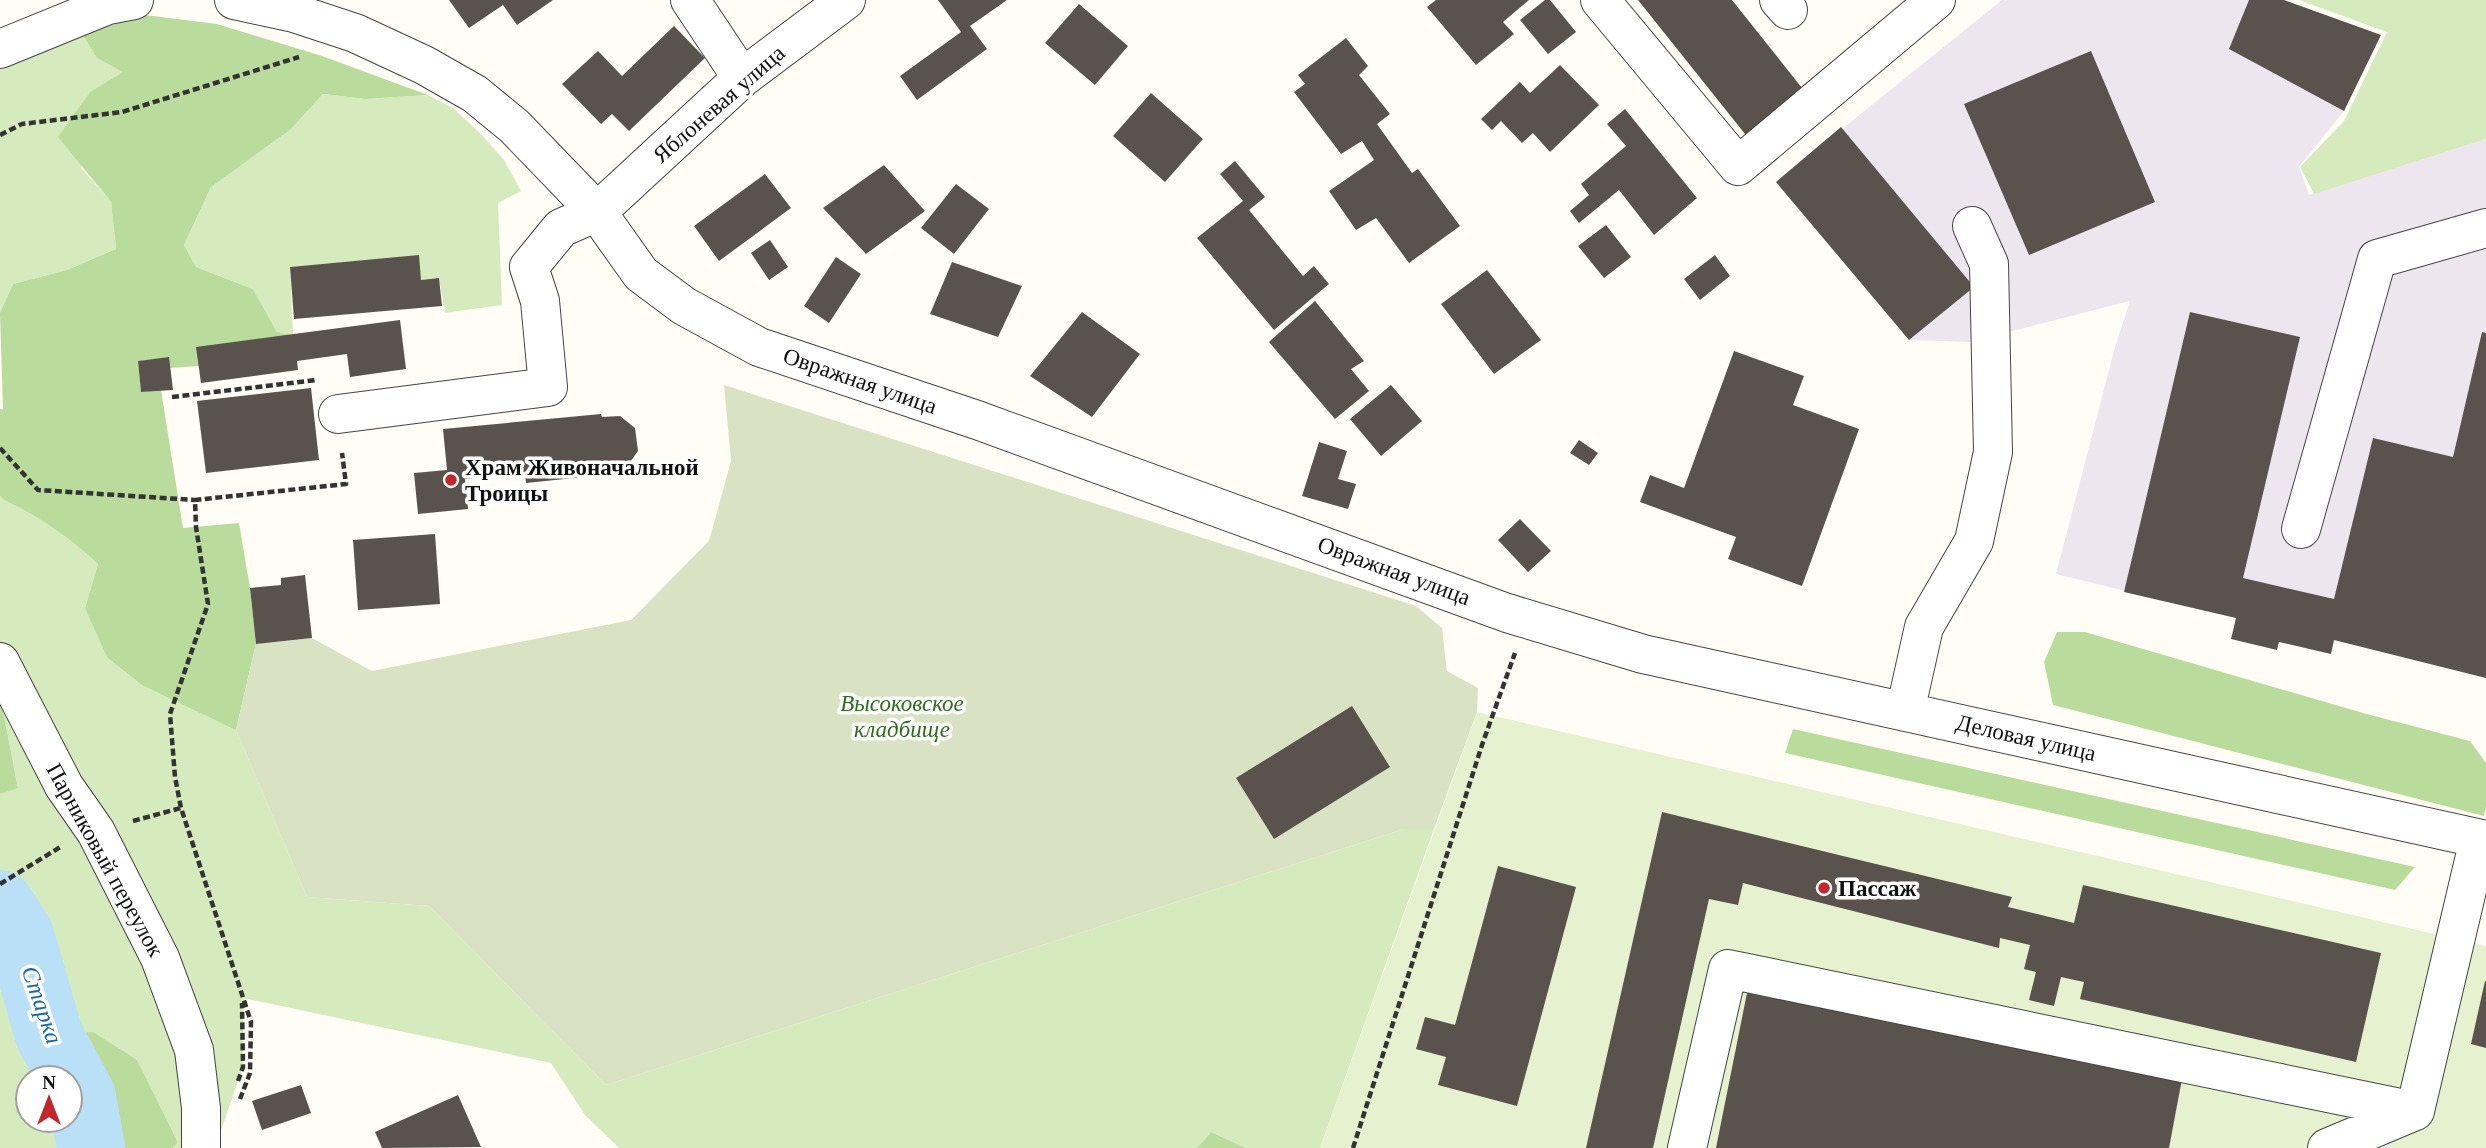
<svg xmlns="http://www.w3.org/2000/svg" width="2486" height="1148" font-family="Georgia,serif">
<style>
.industrial{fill:#eee6ef}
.green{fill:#d5ebbd;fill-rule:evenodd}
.forest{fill:#b9dc9c}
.cemetery{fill:#d9e3c4}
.pitch{fill:#e6f2cf}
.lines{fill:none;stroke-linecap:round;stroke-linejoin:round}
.river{stroke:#b9e0f7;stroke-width:68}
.building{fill:#5a524d}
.minor-casing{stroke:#444;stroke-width:40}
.path{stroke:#333;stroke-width:4.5;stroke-dasharray:7 3.5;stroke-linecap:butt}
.minor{stroke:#fff;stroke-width:38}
.poi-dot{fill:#c4262e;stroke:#fff;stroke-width:2.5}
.labels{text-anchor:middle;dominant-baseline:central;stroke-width:7;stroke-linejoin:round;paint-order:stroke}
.street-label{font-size:23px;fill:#111;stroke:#fff}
.poi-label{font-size:23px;font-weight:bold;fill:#111;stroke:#fff;text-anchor:start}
.park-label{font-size:23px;font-style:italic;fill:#2f6b1f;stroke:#fff}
.water-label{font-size:24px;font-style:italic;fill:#1768a6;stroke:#fff}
</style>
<rect width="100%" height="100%" fill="#fffdf5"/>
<path class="industrial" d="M2002 0H2284L2381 35 2344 111 2299 167 2309 195 2486 139V678L2334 640 2331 654 2279 642 2236 618 2056 574 2115 347 2130 301 1970 342 1909 340 1776 182Z"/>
<path class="green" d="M2299 0H2486V139L2314 194 2300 167 2344 121 2387 32Z
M82 34 97 58 124 72 90 92 81 168 111 202 116 249 67 270 13 284 0 313V69Z
M323 94 365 99 428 95 453 108 482 135 504 160 521 191 498 203 502 305 445 313 439 278 421 280 418 256 290 267 293 335 277 332 253 289 196 267 184 245 211 187 290 130Z
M0 496 4 500C40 517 69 537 98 564L85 608 236 730 307 897 429 906 606 1085 1404 829H1434L1320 1148H1246L1211 1132 1197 1148H619L585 1115 551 1063 243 998V1067L215 1148H173L178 1143 49 1035 82 1097 91 1148H0V794L18 787 0 695ZM28 1078H70V1120H28Z"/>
<path class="forest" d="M145 15 217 24 322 56 428 95 365 99 323 94 290 130 211 187 184 245 196 267 253 289 277 332 293 335 199 366 170 368 168 358 138 361 141 392 161 390 183 528 239 523 250 588 256 644 236 730 142 685 107 657 85 608 98 564C69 537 40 517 4 500L0 496V409H3L0 313 13 284 67 270 116 249 111 202 58 137 90 92 123 72 97 58 82 34Z
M2057 632H2085L2363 713 2470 741 2486 763V807L2484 816 2053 705 2044 662Z
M0 695 18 788 0 794Z
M1793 729 2415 867 2395 890 1785 753Z
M93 1032 137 1060 178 1143 173 1148H91L82 1097 49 1035Z
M1211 1132 1246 1148H1197Z"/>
<path class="cemetery" d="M724 385 1416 606 1442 628 1447 671 1478 688 1477 712 1434 829H1404L606 1085 429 906 307 897 236 730 256 644 312 638 372 671 631 620 709 541 731 461Z"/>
<path class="pitch" d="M1477 712 2486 946V1148H1320Z"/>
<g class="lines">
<path class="river" d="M0 904 20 935 49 1035 82 1097 91 1148"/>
</g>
<path class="building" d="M449 0H553L517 25 503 5 469 28Z
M938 0H1007L970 26 987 49 917 100 900 76 961 32Z
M1436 0H1529L1503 22 1514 34 1476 65 1427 7Z
M1545 0H1550L1576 32 1548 54 1520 20Z
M1638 0H1732L1806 93 1749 139Z
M2249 0H2284L2381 35 2344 111 2229 49Z
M1079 4 1128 46 1095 85 1045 43Z
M674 26 705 58 629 131 612 114 601 124 562 84 598 51 622 76Z
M1346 38 1368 66 1359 75 1390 114 1377 124 1412 173 1418 169 1460 226 1409 263 1376 218 1356 230 1329 191 1374 160 1362 141 1341 154 1294 92 1305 84 1298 75Z
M2091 51 2155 202 2029 255 1964 104Z
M1560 65 1599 105 1550 152 1533 133 1522 143 1501 121 1492 130 1481 119 1520 82 1530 93Z
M1151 93 1203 139 1165 182 1113 136Z
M1625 109 1697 198 1654 235 1619 190 1579 223 1570 211 1589 195 1581 184 1626 146 1607 124Z
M1841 127 1974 287 1909 340 1776 182Z
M1235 161 1265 197 1249 210 1303 276 1314 266 1329 284 1274 330 1197 238 1243 201 1220 174Z
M884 165 925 211 866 254 823 208Z
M765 174 791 208 719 261 694 226Z
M956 184 989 209 954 254 921 228Z
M1606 225 1631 257 1604 278 1578 246Z
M770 240 788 267 769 280 751 253Z
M419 255 421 280 439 278 442 306 294 319 290 267Z
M1715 255 1730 276 1700 300 1684 279Z
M836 257 861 274 829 323 804 306Z
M952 262 1022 286 998 337 930 314Z
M1487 270 1541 340 1494 374 1441 304Z
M1315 301 1364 361 1351 369 1369 391 1335 419 1269 342Z
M1082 312 1140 354 1092 417 1030 376Z
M2190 312 2300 337 2243 578 2334 599 2373 438 2453 457 2482 332 2486 333V678L2334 640 2331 654 2279 642 2277 650 2231 639 2236 618 2124 592Z
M400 320 406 369 350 377 347 354 297 361 298 370 201 383 196 347Z
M1734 351 1804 376 1793 405 1859 429 1802 586 1728 559 1736 537 1640 502 1650 475 1684 488Z
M169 357 173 390 141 392 138 361Z
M1391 385 1422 421 1381 456 1350 419Z
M311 388 319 460 206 473 197 401Z
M601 414 602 417 620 416 635 428 638 451 628 465 612 467 613 474 526 483 525 473 465 479 468 509 418 514 414 473 447 470 443 429Z
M1579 440 1598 453 1589 465 1570 453Z
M1319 442 1347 451 1338 479 1356 484 1348 509 1302 496Z
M1520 519 1551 551 1528 572 1498 540Z
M435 534 440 604 358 610 353 540Z
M305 575 312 638 256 644 250 588 281 585V578Z
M1352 706 1390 767 1274 839 1236 778Z
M1662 812 2012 897 2008 907 2074 923 2083 885 2381 953 2356 1062 2080 999 2084 982 2061 977 2054 1006 2029 1000 2036 972 2024 969 2030 945 2000 938 1999 948 1743 883 1738 905 1709 899 1653 1148H1586Z
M1498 866 1576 887 1517 1106 1438 1085 1446 1057 1416 1049 1425 1017 1455 1025Z
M2485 981 2486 982V1048L2471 1044Z
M1747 993 2182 1079 2169 1148H1716Z
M301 1085 311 1113 262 1130 252 1101Z
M458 1095 481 1147 382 1148 375 1132Z"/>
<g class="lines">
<g class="minor-casing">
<path id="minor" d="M234 0 294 13 355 33 424 65 475 94 514 126 597 212 641 274 684 306 759 347 977 420 1507 613 1643 654 2486 840
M690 0 742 78
M1600 0 1738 166 1936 0
M1779 0 1788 10
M0 49 108 5 134 0
M338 414 548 387 540 301 529 267 561 228 597 212 742 78 846 0
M2301 529 2377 259 2486 228
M0 662 64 786 96 832 160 958 194 1050 201 1108V1148
M1905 712 1924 627 1974 541 1993 452 1989 264 1972 226
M2415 1111 2479 839
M1687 1148 1728 969 2415 1111
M2327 1148 2415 1111"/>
</g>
<path class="path" d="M0 135 22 124 122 112 299 57
M172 397 317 380
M0 448 38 490 195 500
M133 821 181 808
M0 884 62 846
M238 1081 243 1067 242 1003
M240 1099 250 1073 251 1022 181 808 175 777 170 714 208 604 196 527 195 500 346 484 342 453
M1353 1148 1482 745 1515 653"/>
<use href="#minor" class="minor"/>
</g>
<g class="poi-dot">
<circle cx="451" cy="480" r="7"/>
<circle cx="1824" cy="888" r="7"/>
</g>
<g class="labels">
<g class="street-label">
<text transform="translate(719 104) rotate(-41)">Яблоневая улица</text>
<text transform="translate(860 381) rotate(19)">Овражная улица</text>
<text transform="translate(1394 571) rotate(20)">Овражная улица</text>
<text transform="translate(2026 738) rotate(13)">Деловая улица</text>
<text transform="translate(105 860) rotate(61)">Парниковый переулок</text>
</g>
<g class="poi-label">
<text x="465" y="467">Храм Живоначальной<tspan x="465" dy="26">Троицы</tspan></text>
<text x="1838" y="888">Пассаж</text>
</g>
<g class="park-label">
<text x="902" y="703">Высоковское<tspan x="902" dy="26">кладбище</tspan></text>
</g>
<g class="water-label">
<text transform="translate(42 1005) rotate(71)">Старка</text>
</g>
</g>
<g transform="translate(49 1099)"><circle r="33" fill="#ffffff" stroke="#a0a0a0" stroke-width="2"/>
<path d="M0-5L12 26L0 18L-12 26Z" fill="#c4262e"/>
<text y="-10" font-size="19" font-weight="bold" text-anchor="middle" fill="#111111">N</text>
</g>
</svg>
